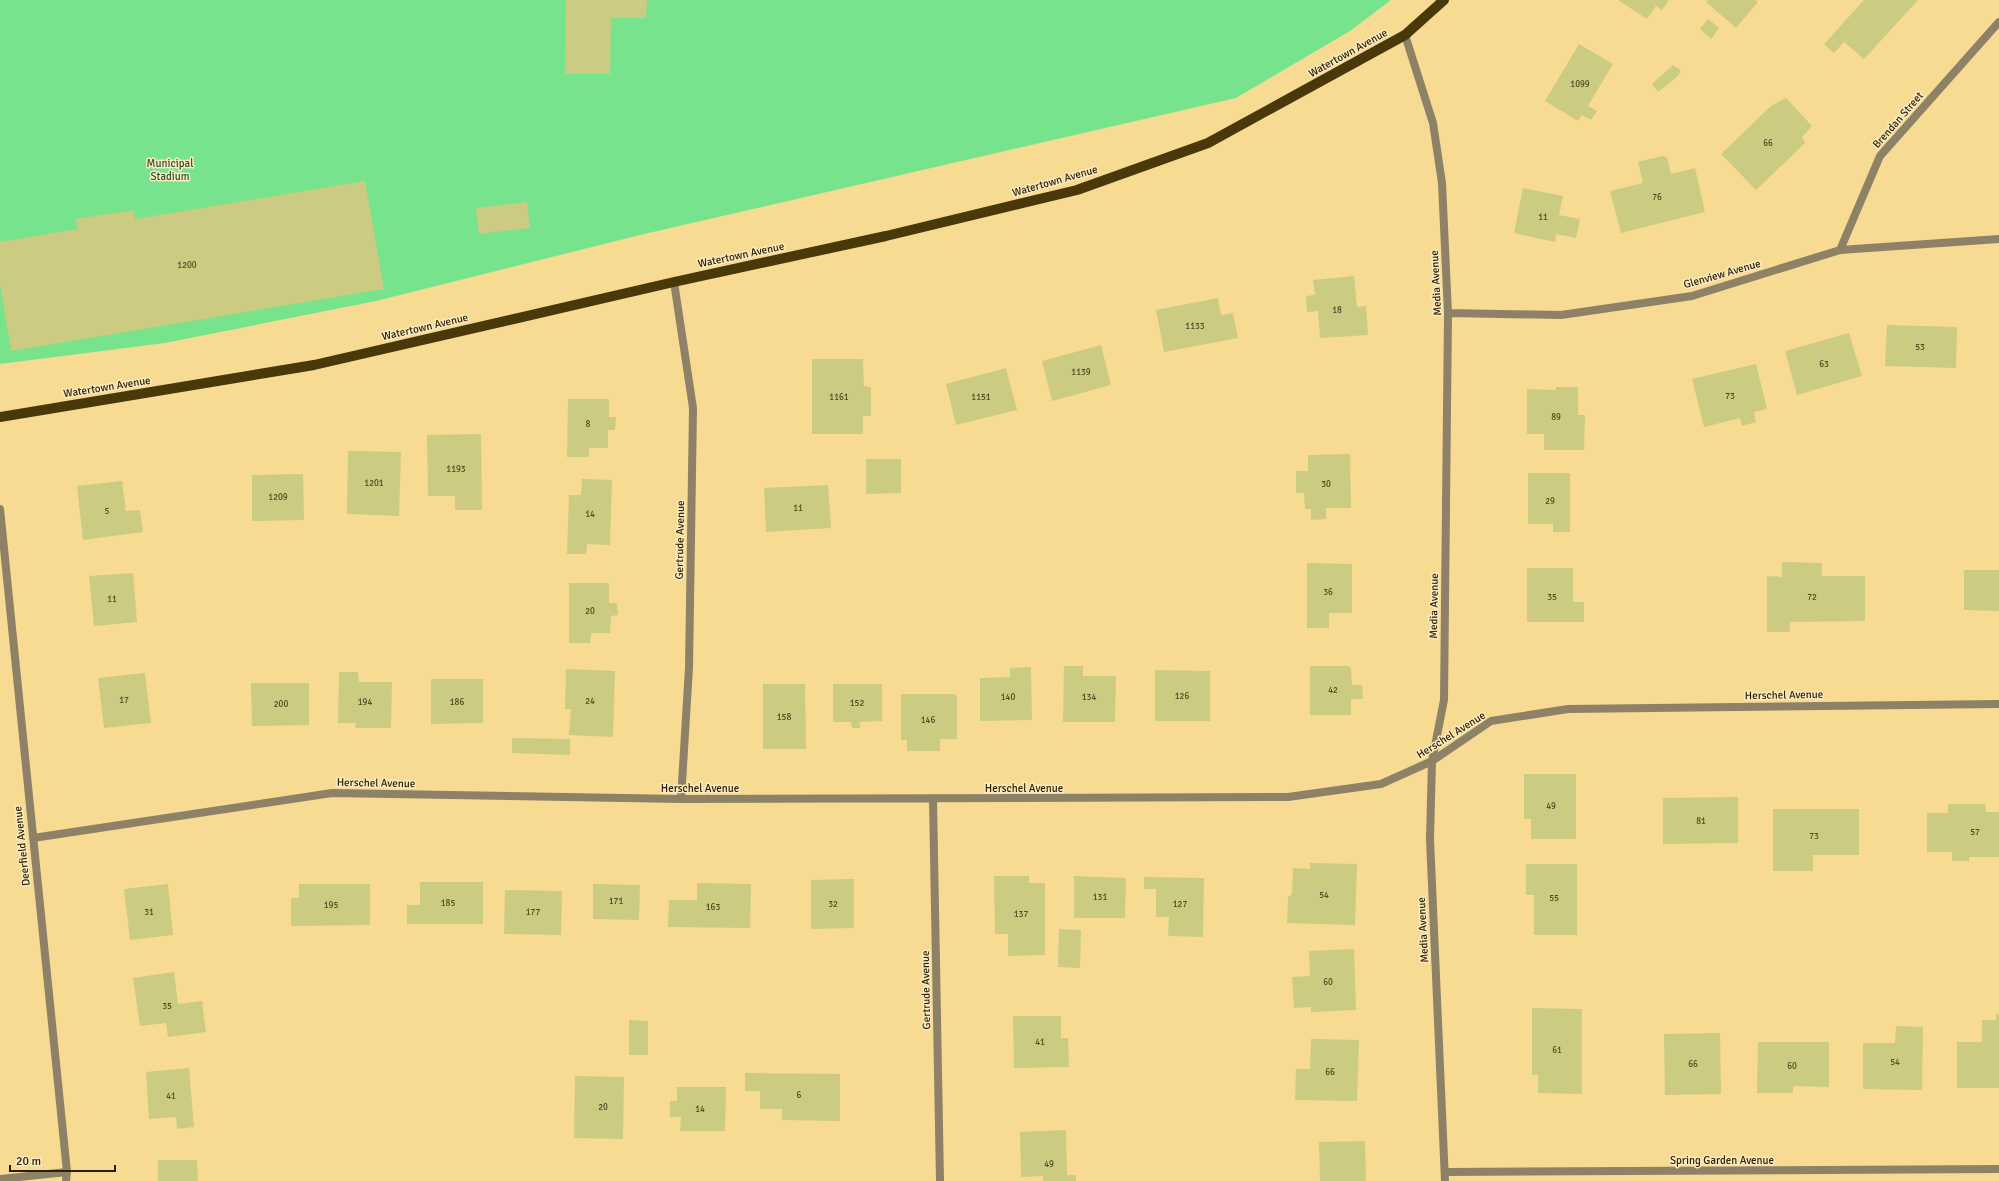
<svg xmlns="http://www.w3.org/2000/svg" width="1999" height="1181" font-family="Signika,sans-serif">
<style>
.green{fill:#77e48d}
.building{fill:#cbcb81}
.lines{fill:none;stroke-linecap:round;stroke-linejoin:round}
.street{stroke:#8d8265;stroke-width:8}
.primary{stroke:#493809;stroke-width:10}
.labels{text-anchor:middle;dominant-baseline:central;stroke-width:3;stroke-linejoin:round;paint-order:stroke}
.number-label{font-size:9px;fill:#524a21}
.street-label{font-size:11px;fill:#2a1f01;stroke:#fbeac0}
.park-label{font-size:11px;fill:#265330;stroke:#fbeac0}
</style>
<rect width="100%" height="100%" fill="#f8db93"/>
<path class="green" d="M0 0H1391L1350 31 1236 98 640 235 376 301 165 343 0 364Z"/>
<path class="building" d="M566 0H647L646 18H611L610 74H565Z
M1618 0H1669L1662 10 1656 6 1647 19Z
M1708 0H1755L1758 2 1736 28 1706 2Z
M1864 0H1918L1864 59 1844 42 1834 53 1824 44Z
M1708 19 1719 28 1711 39 1700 29Z
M1579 44 1613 64 1588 106 1597 111 1591 120 1582 115 1578 121 1545 101Z
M1673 65 1681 71 1677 77 1658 92 1652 84Z
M1786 98 1812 126 1802 137 1805 143 1756 190 1721 154 1771 106Z
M1662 156 1667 157 1671 174 1695 168 1705 212 1621 233 1610 191 1643 183 1638 162Z
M365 181 384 289 11 351 0 283V242L77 229 76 219 134 210 135 219Z
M1523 188 1563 196 1559 215 1580 219 1576 238 1556 234 1555 242 1514 233Z
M527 202 530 228 479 234 476 208Z
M1354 276 1357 307 1366 306 1368 335 1320 338 1318 311 1307 312 1306 296 1315 295 1313 280Z
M1218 298 1221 315 1233 313 1238 338 1164 352 1156 310Z
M1887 325 1957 327 1956 368 1885 366Z
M1849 333 1862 376 1797 395 1785 351Z
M1101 345 1111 385 1052 401 1042 361Z
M812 359H863L864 386 871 387V416H863V434H812Z
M1756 364 1767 409 1754 412 1756 422 1742 426 1740 418 1704 427 1692 379Z
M1006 368 1017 410 956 425 946 384Z
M1556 387H1578V415H1585L1584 450H1544V434H1527V389L1556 390Z
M568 399H609V417H616L615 430H608V448H589V457H567Z
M481 434 482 510H455V496H428L427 435Z
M348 451 401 452 399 516 347 514Z
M1350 454 1351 508H1326V519L1311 520V509H1305L1304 493H1296V471H1308V455Z
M866 459H901V493L866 494Z
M1528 473H1570V532H1553V524H1528Z
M303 474 304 520 252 521V475Z
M582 479 612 480 610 545 587 544 586 554H567L569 495H581Z
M122 481 126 511 140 510 143 532 83 540 77 486Z
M828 485 831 528 766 532 764 488Z
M1782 562 1822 563V576H1865V621L1790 622V632H1767V576L1782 577Z
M1307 563 1352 564V613H1329V628H1307Z
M1527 568H1573V602H1584V622H1527Z
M1964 570H1999V611L1964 610Z
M133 573 137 622 94 626 89 576Z
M569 583H609V603H617L618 615 611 616 610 633H591L590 643H569Z
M1064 666H1083V676H1116L1115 722H1063Z
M1310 666H1348L1351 668 1352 685H1362L1363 699H1351V715H1310Z
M1031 667 1032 720 980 721V678L1010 677V668Z
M566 669 615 671 613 737 569 735 571 709H565Z
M1155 670 1210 671V721H1155Z
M339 672H358L359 682H392L391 728H355L356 723H338Z
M145 673 151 723 104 728 98 678Z
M431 679H483V723L431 724Z
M251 683H309V725L252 726Z
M763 684H805L806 749H763Z
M833 684H882V721L860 722V728H852L851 722H833Z
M901 694H955L957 698V739H940V751H907V740H901Z
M512 738 570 739V755L512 753Z
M1524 774H1576V839H1531V819H1524Z
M1738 797V843L1663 844V798Z
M1948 804H1985L1986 812H1999V857H1969V861H1952V852H1927V813H1948Z
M1773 809H1859V855H1813V871H1773Z
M1310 863 1357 864 1355 925 1287 923 1288 897 1292 894 1293 868 1310 869Z
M1526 864H1577V935H1534V895H1526Z
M994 876H1029V883H1045V955L1008 956V934H995Z
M1074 876 1126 878 1125 918H1074Z
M1144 877 1204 878 1203 937 1168 936 1169 917H1156V889H1144Z
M854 879V928L811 929V880Z
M420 882H483V924H407V905H420Z
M697 883 751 884 750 928 668 927 669 900H697Z
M168 884 173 935 130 940 124 889Z
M299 884H370V925L291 926V898H299Z
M593 884 640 885 639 920 593 919Z
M505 890 562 891 561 935 504 934Z
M1059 929 1081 930 1080 968 1058 967Z
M1354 949 1356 1010 1311 1012V1007L1294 1008 1292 977 1310 976 1309 951Z
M174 972 178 1004 202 1001 206 1032 168 1037 166 1023 140 1026 133 978Z
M1532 1008 1582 1009V1094L1538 1093V1075H1532Z
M1996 1013 1999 1016V1088H1957V1042H1982V1020H1996Z
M1013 1016H1061V1038H1068L1069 1067 1014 1068Z
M629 1020 648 1021V1055H629Z
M1896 1026 1923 1027 1922 1090 1863 1089V1043H1895Z
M1720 1033 1721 1094 1665 1095 1664 1034Z
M1311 1039 1359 1040 1357 1101 1295 1100 1296 1069H1310Z
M1758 1042H1829V1087L1793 1086V1093H1757Z
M189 1068 194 1127 177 1129 176 1117 149 1119 146 1072Z
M745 1073 840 1074V1121L782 1120V1109H760V1091H745Z
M575 1076 624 1077 623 1139 574 1138Z
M677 1087H726L725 1131H680L681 1117H670V1101H677Z
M1066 1130 1067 1175H1076V1181H1043V1176L1021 1177 1020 1132Z
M1365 1141 1366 1181H1320L1319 1142Z
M158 1160H197L198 1181H158Z"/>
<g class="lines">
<path class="street" d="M1405 35 1433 123 1442 183 1448 313 1444 700 1432 761 1430 839 1445 1181
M1840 250 1880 156 1999 22
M674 282 693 408 689 668 681 799
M1448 313 1561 315 1692 296 1840 250 1999 239
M0 509 67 1172 66 1181
M933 799 940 1181
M33 838 332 793 681 799 1288 797 1381 784 1432 761 1491 721 1568 709 1999 704
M1445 1172 1999 1169
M0 1179 67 1172"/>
<path class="primary" d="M0 417 314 365 674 282 886 236 1077 190 1208 143 1405 35 1444 0"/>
</g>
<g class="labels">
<g class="number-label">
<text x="1580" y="84">1099</text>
<text x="1768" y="143">66</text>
<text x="1657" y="197">76</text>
<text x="1543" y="217">11</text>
<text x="187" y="265">1200</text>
<text x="1337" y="310">18</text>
<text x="1195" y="326">1133</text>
<text x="1920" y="347">53</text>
<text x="1824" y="364">63</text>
<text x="1081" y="372">1139</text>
<text x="1730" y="396">73</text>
<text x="839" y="397">1161</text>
<text x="981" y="397">1151</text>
<text x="1556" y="417">89</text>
<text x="588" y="424">8</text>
<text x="456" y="469">1193</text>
<text x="374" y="483">1201</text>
<text x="1326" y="484">30</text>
<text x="278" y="497">1209</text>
<text x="1550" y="501">29</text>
<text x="798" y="508">11</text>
<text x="107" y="511">5</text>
<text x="590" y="514">14</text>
<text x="1328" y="592">36</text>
<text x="1552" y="597">35</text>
<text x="1812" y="597">72</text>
<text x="112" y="599">11</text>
<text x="590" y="611">20</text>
<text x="1333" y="690">42</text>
<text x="1182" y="696">126</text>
<text x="1008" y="697">140</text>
<text x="1089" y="697">134</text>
<text x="124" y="700">17</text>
<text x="590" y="701">24</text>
<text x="365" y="702">194</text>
<text x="457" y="702">186</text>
<text x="857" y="703">152</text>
<text x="281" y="704">200</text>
<text x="784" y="717">158</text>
<text x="928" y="720">146</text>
<text x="1551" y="806">49</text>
<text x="1701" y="821">81</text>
<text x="1975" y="832">57</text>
<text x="1814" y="836">73</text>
<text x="1324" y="895">54</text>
<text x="1100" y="897">131</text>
<text x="1554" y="898">55</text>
<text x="616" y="901">171</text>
<text x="448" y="903">185</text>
<text x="833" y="904">32</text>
<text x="1180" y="904">127</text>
<text x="331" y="905">195</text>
<text x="713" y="907">163</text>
<text x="149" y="912">31</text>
<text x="533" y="912">177</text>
<text x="1021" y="914">137</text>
<text x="1328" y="982">60</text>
<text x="167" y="1006">35</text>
<text x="1040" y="1042">41</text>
<text x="1557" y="1050">61</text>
<text x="1895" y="1062">54</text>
<text x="1693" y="1064">66</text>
<text x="1792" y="1066">60</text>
<text x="1330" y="1072">66</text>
<text x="799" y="1095">6</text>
<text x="171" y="1096">41</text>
<text x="603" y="1107">20</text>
<text x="700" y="1109">14</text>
<text x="1049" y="1164">49</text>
</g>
<g class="street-label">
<text transform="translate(1348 53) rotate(-29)">Watertown Avenue</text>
<text transform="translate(1898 120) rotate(-49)">Brendan Street</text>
<text transform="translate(1055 181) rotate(-16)">Watertown Avenue</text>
<text transform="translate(741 255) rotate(-12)">Watertown Avenue</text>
<text transform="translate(1722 274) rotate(-16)">Glenview Avenue</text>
<text transform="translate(1436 283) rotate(-93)">Media Avenue</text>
<text transform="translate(425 327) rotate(-13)">Watertown Avenue</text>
<text transform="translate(107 387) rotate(-9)">Watertown Avenue</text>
<text transform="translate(680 540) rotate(-89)">Gertrude Avenue</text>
<text transform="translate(1434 606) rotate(-89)">Media Avenue</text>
<text transform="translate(1784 695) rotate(-1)">Herschel Avenue</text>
<text transform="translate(1451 735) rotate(-32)">Herschel Avenue</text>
<text transform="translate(376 783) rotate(1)">Herschel Avenue</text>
<text x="700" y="788">Herschel Avenue</text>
<text x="1024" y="788">Herschel Avenue</text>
<text transform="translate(22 846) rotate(-96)">Deerfield Avenue</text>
<text transform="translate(1423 930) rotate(-93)">Media Avenue</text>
<text transform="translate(926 990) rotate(-91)">Gertrude Avenue</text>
<text x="1722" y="1160">Spring Garden Avenue</text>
</g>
<g class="park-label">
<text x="170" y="163">Municipal<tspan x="170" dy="13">Stadium</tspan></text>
</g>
</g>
<path d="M10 1165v6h105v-6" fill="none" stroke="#2a1f01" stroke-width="2"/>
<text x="16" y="1165" font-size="12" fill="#2a1f01" stroke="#fbeac0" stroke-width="3" paint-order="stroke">20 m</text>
</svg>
